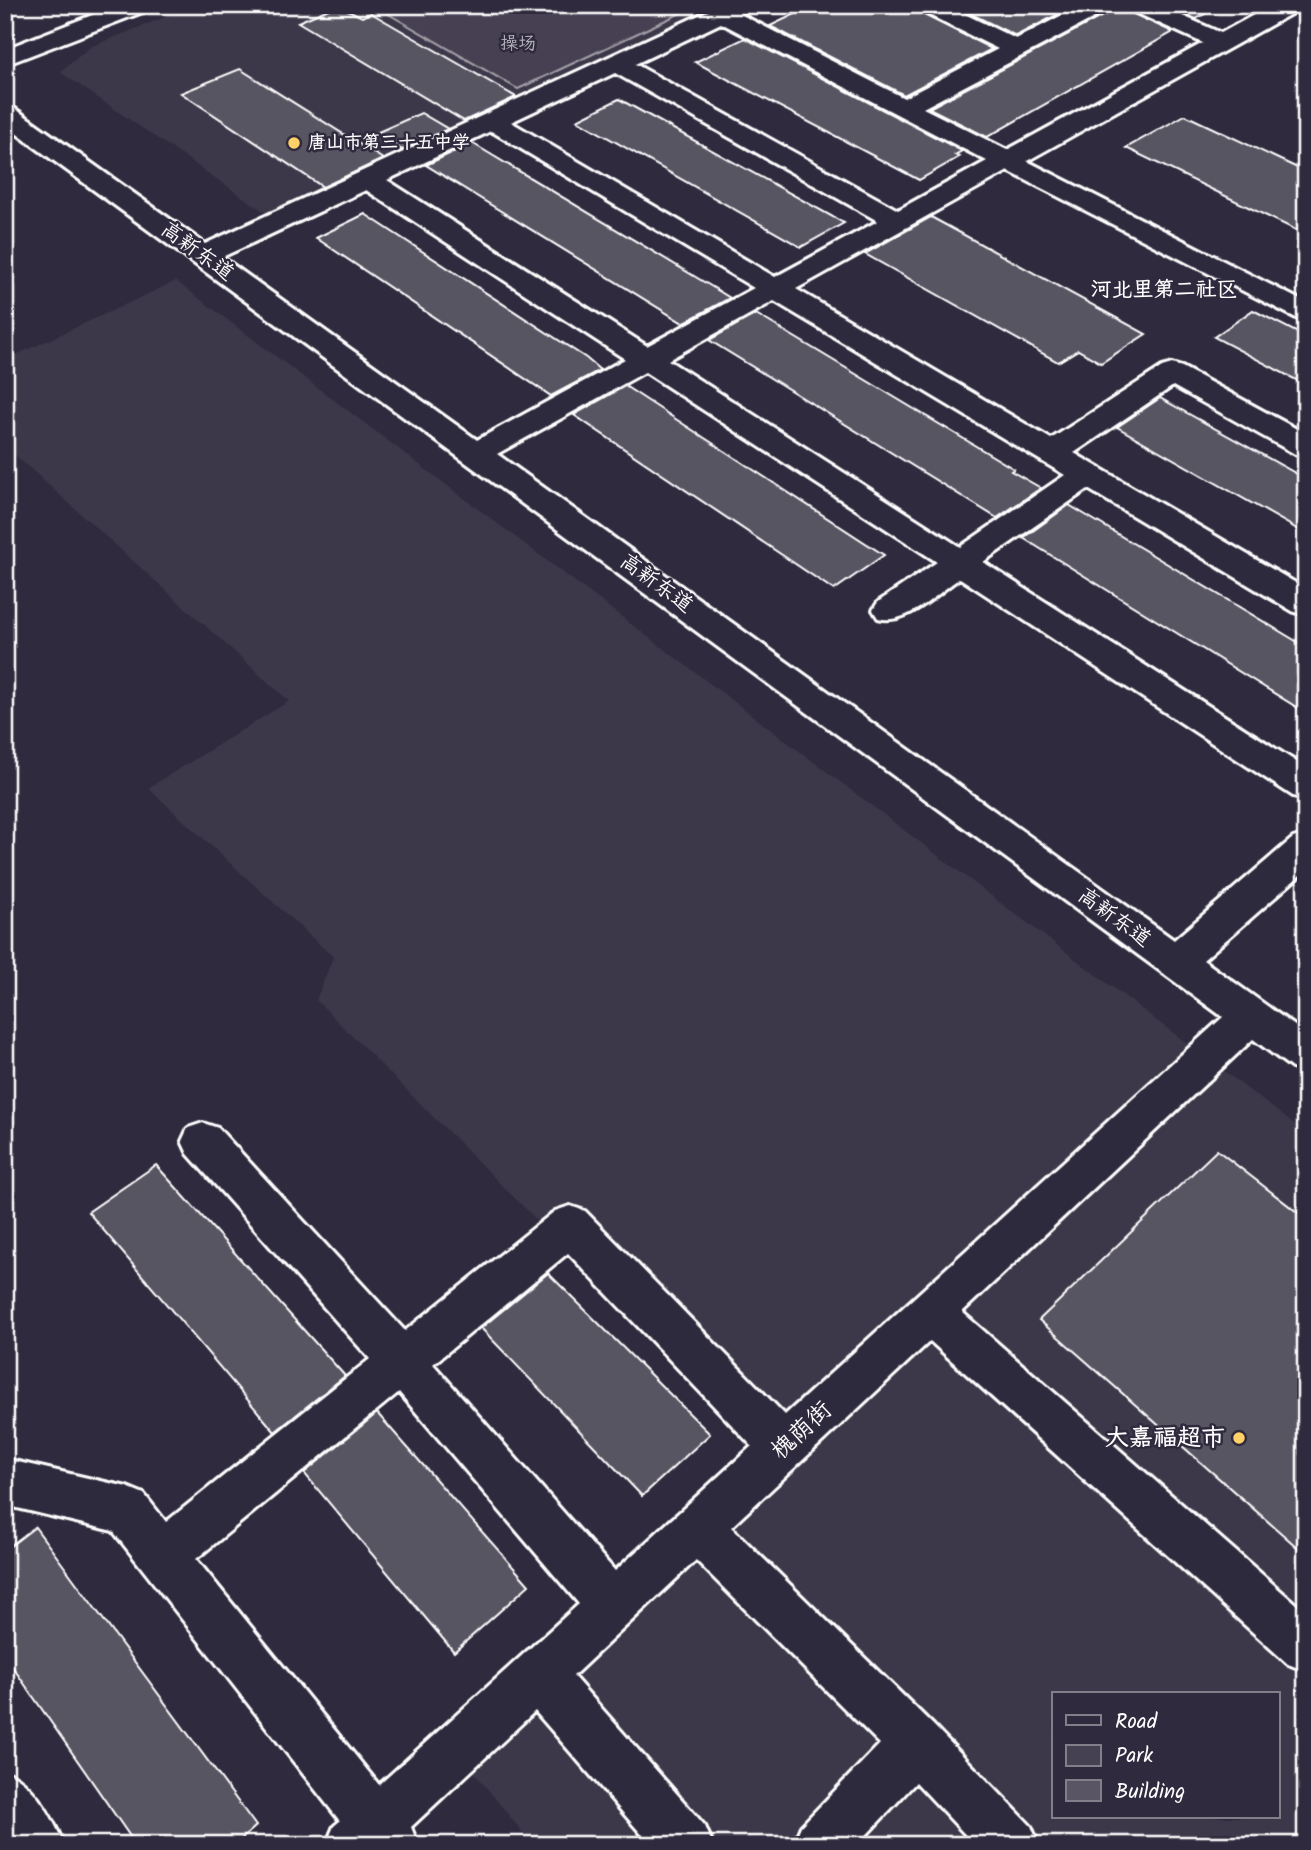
<svg xmlns="http://www.w3.org/2000/svg" width="1311" height="1850" font-family="Kalam,'LXGW WenKai TC',sans-serif">
<style>
.built{fill:#3c3749;fill-rule:evenodd}
.green{fill:#464152;stroke:#a2a0a8;stroke-width:2}
.building{fill:#595564;stroke:#fff;stroke-width:2}
.lines{fill:none;stroke-linecap:round;stroke-linejoin:round}
.minor-casing{stroke:#fff;stroke-width:6}
.minor{fill:#2f2a3d;fill-rule:evenodd}
.poi-dot{fill:#ffd166;stroke:#2f2a3d;stroke-width:2.5}
.labels{text-anchor:middle;dominant-baseline:central;stroke-width:5;stroke-linejoin:round;paint-order:stroke}
.far-park-label{font-size:18px;fill:#b5b3ba;stroke:#2f2a3d}
.far-poi-label{font-size:18px;font-weight:bold;fill:#fff;stroke:#2f2a3d;text-anchor:start}
.street-label{font-size:21px;fill:#fff;stroke:#2f2a3d}
.far-quarter-label{font-size:21px;font-weight:bold;fill:#fff;stroke:#2f2a3d}
.near-street-label{font-size:24px;fill:#fff;stroke:#2f2a3d}
.near-poi-label{font-size:24px;font-weight:bold;fill:#fff;stroke:#2f2a3d;text-anchor:end}
</style>
<rect width="100%" height="100%" fill="#2f2a3d"/>
<filter id="ink" filterUnits="userSpaceOnUse"><feTurbulence type="fractalNoise" baseFrequency=".0143" numOctaves="2"/><feDisplacementMap in="SourceGraphic" scale="14" xChannelSelector="R" yChannelSelector="G"/><feConvolveMatrix kernelMatrix="1 2 1 2 8 2 1 2 1" color-interpolation-filters="sRGB"/></filter>
<g filter="url(#ink)">
<path class="built" d="M195 5H720L269 215 60 72 90 47Z
M176 281 1306 1133V1845H533L463 1759 781 1464 316 1000 333 957 148 788 289 701 5 446V360ZM1054 1694H1278V1817H1054Z"/>
<path class="green" d="M373 5H698L518 89Z"/>
<path class="building" d="M338 5 362 17 371 13 516 97 464 121 298 22Z
M814 5H913L918 12 992 49 904 95 770 26Z
M953 5H1076L1016 36Z
M1115 5H1124L1129 12 1173 32 987 137 929 108 1110 12Z
M1165 5H1221L1196 19Z
M745 38 962 151 955 155 959 157 919 180 695 62Z
M240 69 383 159 323 187 181 93Z
M619 99 844 223 801 247 577 120Z
M421 113 448 129 402 150 376 133Z
M1185 115 1306 172V235L1126 148Z
M472 143 714 288 730 298 683 323 426 165Z
M365 214 586 358 600 370 551 396 316 238Z
M931 217 1146 334 1101 363 1078 350 1058 362 865 254Z
M1253 310 1306 337V385L1214 337Z
M756 314 1014 469 1011 471 1041 488 997 518 709 340Z
M625 386 884 555 834 590 574 415Z
M1160 398 1306 479V534L1117 427Z
M1069 505 1306 647V713L1023 538Z
M1217 1150 1306 1219V1555L1039 1320Z
M156 1165 345 1376 275 1432 88 1212Z
M548 1273 710 1434 642 1496 481 1328Z
M377 1413 529 1585 454 1652 304 1473Z
M35 1527 256 1826 235 1845H136L5 1656V1550Z"/>
<g class="lines">
<g class="minor-casing">
<path id="minor" d="M118 5H152L148 10 5 65V49Z
M721 5H753L740 14 904 98 998 49 919 10 915 5H946L1016 39 1082 5H1113L1109 10 923 108 1007 150 1203 43 1130 10 1126 5H1158L1221 33 1272 5H1302L1298 10 1027 161 1306 303V323L1008 171 796 289 1051 439 1162 367 1172 364 1182 367 1306 434V457L1295 454 1173 386 1074 453 1306 589V615L1294 612 1088 489 983 562 1306 768V799L1293 796 960 578C937 593 907 626 878 618L873 610 878 602 937 562 645 372 497 454 1174 940 1293 838 1306 834V870L1203 960 1306 1034V1073L1292 1068 1253 1039 962 1312 1306 1613V1671L1288 1664 930 1341 731 1527 934 1726 1031 1826 1039 1845H975L916 1782 857 1845H793L801 1826 880 1744 696 1560 573 1676 705 1826 713 1845H651L535 1711 411 1827 418 1845H326L334 1826 340 1821 113 1531 5 1505V1459L127 1487 144 1494 166 1522 370 1359 188 1154 182 1141 188 1128 203 1123 218 1128 405 1331 555 1211 570 1206 585 1211 785 1415 1223 1017 5 125V105L14 108 205 244ZM721 23 987 161 898 210 635 64ZM615 73 878 221 775 277 511 122ZM491 131 754 288 647 346 387 180ZM366 190 625 359 477 440 222 257ZM774 301 1065 475 960 547 668 360ZM568 1253 752 1446 615 1571 433 1364ZM399 1392 579 1604 379 1785 196 1559Z
M5 1771C34 1783 52 1816 64 1845H6Z"/>
</g>
<use href="#minor" class="minor"/>
</g>
</g>
<g class="poi-dot">
<circle cx="294" cy="143" r="7"/>
<circle cx="1239" cy="1438" r="7"/>
</g>
<g class="labels">
<g class="far-park-label">
<text x="518" y="44">操场</text>
</g>
<g class="far-poi-label">
<text x="308" y="143">唐山市第三十五中学</text>
</g>
<g class="street-label">
<text transform="translate(197 252) rotate(36)">高新东道</text>
<text transform="translate(656 584) rotate(36)">高新东道</text>
<text transform="translate(1114 918) rotate(36)">高新东道</text>
</g>
<g class="far-quarter-label">
<text x="1164" y="290">河北里第二社区</text>
</g>
<g class="near-street-label">
<text transform="translate(802 1431) rotate(-43)">槐荫街</text>
</g>
<g class="near-poi-label">
<text x="1225" y="1438">大嘉福超市</text>
</g>
</g>
<rect width="1311" height="1850" fill="none" stroke="#2f2a3d" stroke-width="28"/>
<rect x="14" y="14" width="1283" height="1822" fill="none" stroke="#fff" stroke-width="2.5" filter="url(#ink)"/>
<rect x="1052" y="1692" width="228" height="126" fill="#2f2a3d" stroke="#827f8b" stroke-width="2"/>
<rect x="1066" y="1715" width="35" height="10" fill="#2f2a3d" stroke="#827f8b" stroke-width="2"/>
<text x="1115" y="1728" font-size="21" fill="#ffffff">Road</text>
<rect x="1066" y="1745" width="35" height="21" fill="#464152" stroke="#827f8b" stroke-width="2"/>
<text x="1115" y="1762" font-size="21" fill="#ffffff">Park</text>
<rect x="1066" y="1780" width="35" height="21" fill="#595564" stroke="#827f8b" stroke-width="2"/>
<text x="1115" y="1798" font-size="21" fill="#ffffff">Building</text>
</svg>
